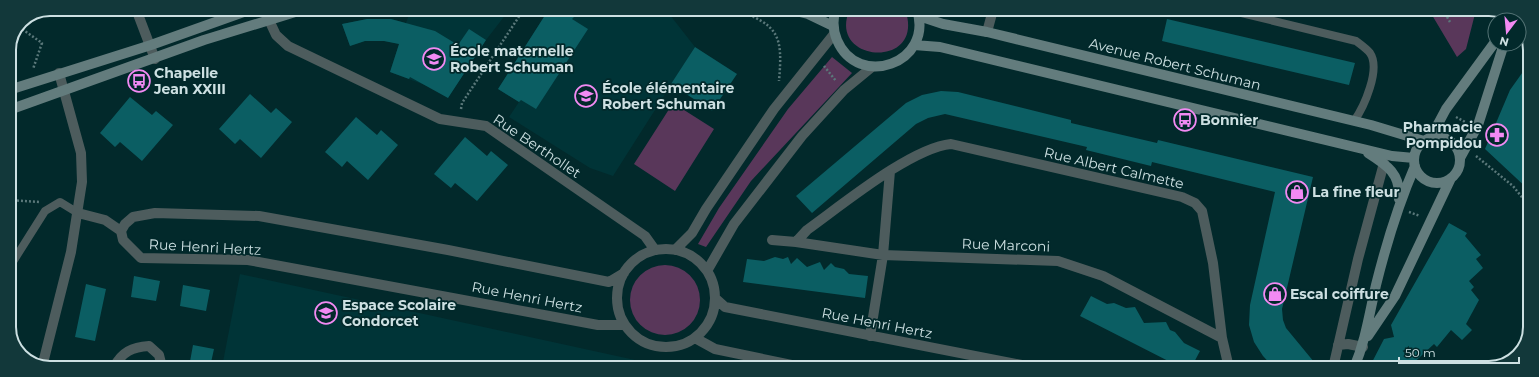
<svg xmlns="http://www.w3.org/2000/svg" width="1539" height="377" font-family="Montserrat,sans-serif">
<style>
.built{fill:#003437}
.green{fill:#59375a}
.building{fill:#0b5e63}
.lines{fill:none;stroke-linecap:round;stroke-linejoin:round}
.path{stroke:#5a787a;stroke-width:2.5;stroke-dasharray:2 2;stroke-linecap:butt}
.service{stroke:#4d5c5d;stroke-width:8}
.minor{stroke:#4d5c5d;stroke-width:10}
.secondary{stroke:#637c7d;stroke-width:10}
.labels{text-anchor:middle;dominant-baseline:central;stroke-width:3.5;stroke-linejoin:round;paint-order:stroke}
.poi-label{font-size:14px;font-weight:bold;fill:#cde0e2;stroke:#02292b;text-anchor:start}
.street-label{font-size:14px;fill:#cde0e2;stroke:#02292b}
.rim{fill:none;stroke:#cde0e2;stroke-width:2}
</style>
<rect width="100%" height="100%" fill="#02292b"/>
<path class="built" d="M411 9H510L486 40 448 98 430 87 390 72 399 44 384 41H365L350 46 342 24 367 19H391L406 23Z
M549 9H562L574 16 579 9H650L670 15 695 47 613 176 590 168 509 117 519 102 498 89Z
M240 274 667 367 681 360 720 368 222 367Z"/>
<path class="green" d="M850 9H905C927 71 825 63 850 9Z
M1429 10H1476L1466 49 1457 57Z
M832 57 852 73 751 181 706 247 698 244 719 208 788 109Z
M673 103 714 129 675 191 634 164Z
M630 300a35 35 0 1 1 70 0a35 35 0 1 1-70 0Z"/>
<path class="building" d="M549 9H562L574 17 572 19 588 29 536 109 521 100 519 102 498 89Z
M367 19H391L435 31 458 45 469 29 486 40 448 98 410 77 409 79 390 72 399 44 384 41H365L350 46 342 24Z
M1167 19 1355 63 1349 85 1162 41Z
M695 47 737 74 712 111 671 84Z
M1530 62 1529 161V190L1485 149 1510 90Z
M941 91 958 92 1071 120V123L1157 143 1158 140 1313 177 1282 309 1283 320 1286 328 1319 368H1274L1263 356 1254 342 1249 325 1250 305 1275 192 1152 162 1151 166 1086 150 1087 147 945 114 928 118 916 124 812 213 796 196 906 103 922 95Z
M250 94 271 113 276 108 292 122 261 158 240 139 235 144 219 129Z
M130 97 152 115 156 111 173 125 142 161 120 142 115 147 100 133Z
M356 117 377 135 381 130 398 145 368 180 347 161 342 167 325 152Z
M465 137 487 156 491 151 508 165 477 201 455 183 451 188 434 174Z
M1449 223 1467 233 1465 236 1481 255 1476 259 1483 268 1469 281 1474 287 1471 290 1479 300 1466 324 1472 330 1462 340 1451 330 1437 347 1434 344 1408 368H1369L1384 339 1394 337 1391 325Z
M775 257 783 259 788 257 791 264 797 258 807 267 820 262 824 270 831 263 835 267 844 269 849 274 868 276 865 298 743 282 747 259 764 261Z
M134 276 160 281 156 301 131 297Z
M86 284 106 289 95 341 75 337Z
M183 285 210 290 206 311 180 306Z
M1091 296 1107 304 1114 303 1126 308 1135 307 1144 323 1166 322 1170 330 1175 332 1184 343 1200 351 1191 368H1182L1080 316Z
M193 345 214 349 210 367H189Z"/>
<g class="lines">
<path class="path" d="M734 9C779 25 783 35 779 81
M1443 10 1450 22
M19 27 42 43 33 69
M824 66 836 81
M461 109 462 103 524 9
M1456 117 1465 122
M1476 156 1513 186 1529 206
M9 200 39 202
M1409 212 1420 216"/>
<path class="service" d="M1229 10 1356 41C1360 44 1367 49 1370 53 1381 69 1364 107 1354 121
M9 268 45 211 60 202 78 213"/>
<path class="minor" d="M136 9 155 59
M269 20 276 35 288 46 440 119 486 126 645 236 655 250
M987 32 993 10
M78 213 105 220 121 231
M772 240 796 242 883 255 1058 261 1103 276 1222 338
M796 242 807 230C842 205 911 148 951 144L1182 197 1195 203 1202 211 1213 263 1222 338 1229 368
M617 298a49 49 0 1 1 98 0a49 49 0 1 1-98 0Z
M675 250 692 233 706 209 774 109 834 34
M707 271 734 224 802 136 844 90 872 67
M624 273 609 282 448 250 259 216 155 213 133 217 125 224 121 231 123 240 141 258 248 260 598 325H625
M715 298 725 307 1037 368
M870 336 883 255 890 171
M695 338 715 349 806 368
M1338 345 1348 344 1363 347
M42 367 71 252 82 182 81 153 59 73
M114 367C122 352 132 347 149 346L159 355 162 367
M1333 368 1358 259 1384 163"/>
<path class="secondary" d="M787 9 808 14 833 26
M836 9C832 20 833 30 837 40 858 90 934 63 917 10
M919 16 943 24 987 32 1371 125 1424 141
M1511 20 1512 18
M914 45 940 47 1392 156 1414 158
M9 90 151 45 252 9
M9 110 204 40 305 9
M1431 137 1446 109 1495 42
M1414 160a23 23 0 1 1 46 0a23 23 0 1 1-46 0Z
M1368 153C1387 165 1401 174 1399 199
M1460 158 1478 125 1504 44
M1368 336 1395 296 1451 178
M1354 368C1366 339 1369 315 1376 285 1386 245 1398 205 1415 166"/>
</g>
<defs>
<g id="school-ring" transform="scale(1.15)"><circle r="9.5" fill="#02292b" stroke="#f28af3" stroke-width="1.5"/><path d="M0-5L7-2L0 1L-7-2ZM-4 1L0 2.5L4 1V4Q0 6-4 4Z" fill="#f28af3"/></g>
<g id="bus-ring" transform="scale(1.15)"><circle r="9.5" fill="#02292b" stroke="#f28af3" stroke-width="1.5"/><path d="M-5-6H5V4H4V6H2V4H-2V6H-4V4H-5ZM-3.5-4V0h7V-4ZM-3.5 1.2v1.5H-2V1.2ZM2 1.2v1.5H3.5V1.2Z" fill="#f28af3"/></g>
<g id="pharmacy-ring" transform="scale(1.15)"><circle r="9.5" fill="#02292b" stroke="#f28af3" stroke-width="1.5"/><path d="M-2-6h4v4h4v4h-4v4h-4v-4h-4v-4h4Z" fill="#f28af3"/></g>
<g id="shop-ring" transform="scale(1.15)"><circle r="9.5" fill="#02292b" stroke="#f28af3" stroke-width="1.5"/><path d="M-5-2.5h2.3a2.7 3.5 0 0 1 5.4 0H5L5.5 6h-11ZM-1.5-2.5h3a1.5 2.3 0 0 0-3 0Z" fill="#f28af3"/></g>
</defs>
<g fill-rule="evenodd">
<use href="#school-ring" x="434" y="59"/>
<use href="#bus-ring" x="139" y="81"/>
<use href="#school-ring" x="586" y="96"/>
<use href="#bus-ring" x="1185" y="120"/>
<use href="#pharmacy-ring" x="1497" y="135"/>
<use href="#shop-ring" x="1297" y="192"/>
<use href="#shop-ring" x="1275" y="294"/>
<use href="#school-ring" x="326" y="313"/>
</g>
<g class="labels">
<g class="poi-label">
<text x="450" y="51">École maternelle<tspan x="450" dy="16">Robert Schuman</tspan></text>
<text x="154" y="73">Chapelle<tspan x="154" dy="16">Jean XXIII</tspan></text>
<text x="602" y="88">École élémentaire<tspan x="602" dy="16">Robert Schuman</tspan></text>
<text x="1200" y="120">Bonnier</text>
<text x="1482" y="127" text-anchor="end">Pharmacie<tspan x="1482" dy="16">Pompidou</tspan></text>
<text x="1312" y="192">La fine fleur</text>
<text x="1290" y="294">Escal coiffure</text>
<text x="342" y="305">Espace Scolaire<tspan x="342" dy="16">Condorcet</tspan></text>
</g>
<g class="street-label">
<text transform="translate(1175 64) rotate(14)">Avenue Robert Schuman</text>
<text transform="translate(537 146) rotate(34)">Rue Berthollet</text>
<text transform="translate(1114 168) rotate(13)">Rue Albert Calmette</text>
<text transform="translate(1006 245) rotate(2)">Rue Marconi</text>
<text transform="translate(205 247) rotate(3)">Rue Henri Hertz</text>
<text transform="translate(527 297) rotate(11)">Rue Henri Hertz</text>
<text transform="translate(877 323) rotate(11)">Rue Henri Hertz</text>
</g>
</g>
<path d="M0 0H1539V377H0ZM50 16H1489A34 34 0 0 1 1523 50V327A34 34 0 0 1 1489 361H50A34 34 0 0 1 16 327V50A34 34 0 0 1 50 16Z" fill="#12383a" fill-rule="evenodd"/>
<path class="rim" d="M50 16H1489A34 34 0 0 1 1523 50V327A34 34 0 0 1 1489 361H50A34 34 0 0 1 16 327V50A34 34 0 0 1 50 16Z"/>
<g transform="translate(1507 32) rotate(196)"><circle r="19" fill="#02292b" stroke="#537274"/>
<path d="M0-3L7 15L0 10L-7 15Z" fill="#f28af3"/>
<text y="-6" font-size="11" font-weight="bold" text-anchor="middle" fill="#cde0e2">N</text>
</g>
<path d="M1399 357v6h120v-6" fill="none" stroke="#cde0e2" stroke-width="2"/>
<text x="1405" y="357" font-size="12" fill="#cde0e2" stroke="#02292b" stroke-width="3" paint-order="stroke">50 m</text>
</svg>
